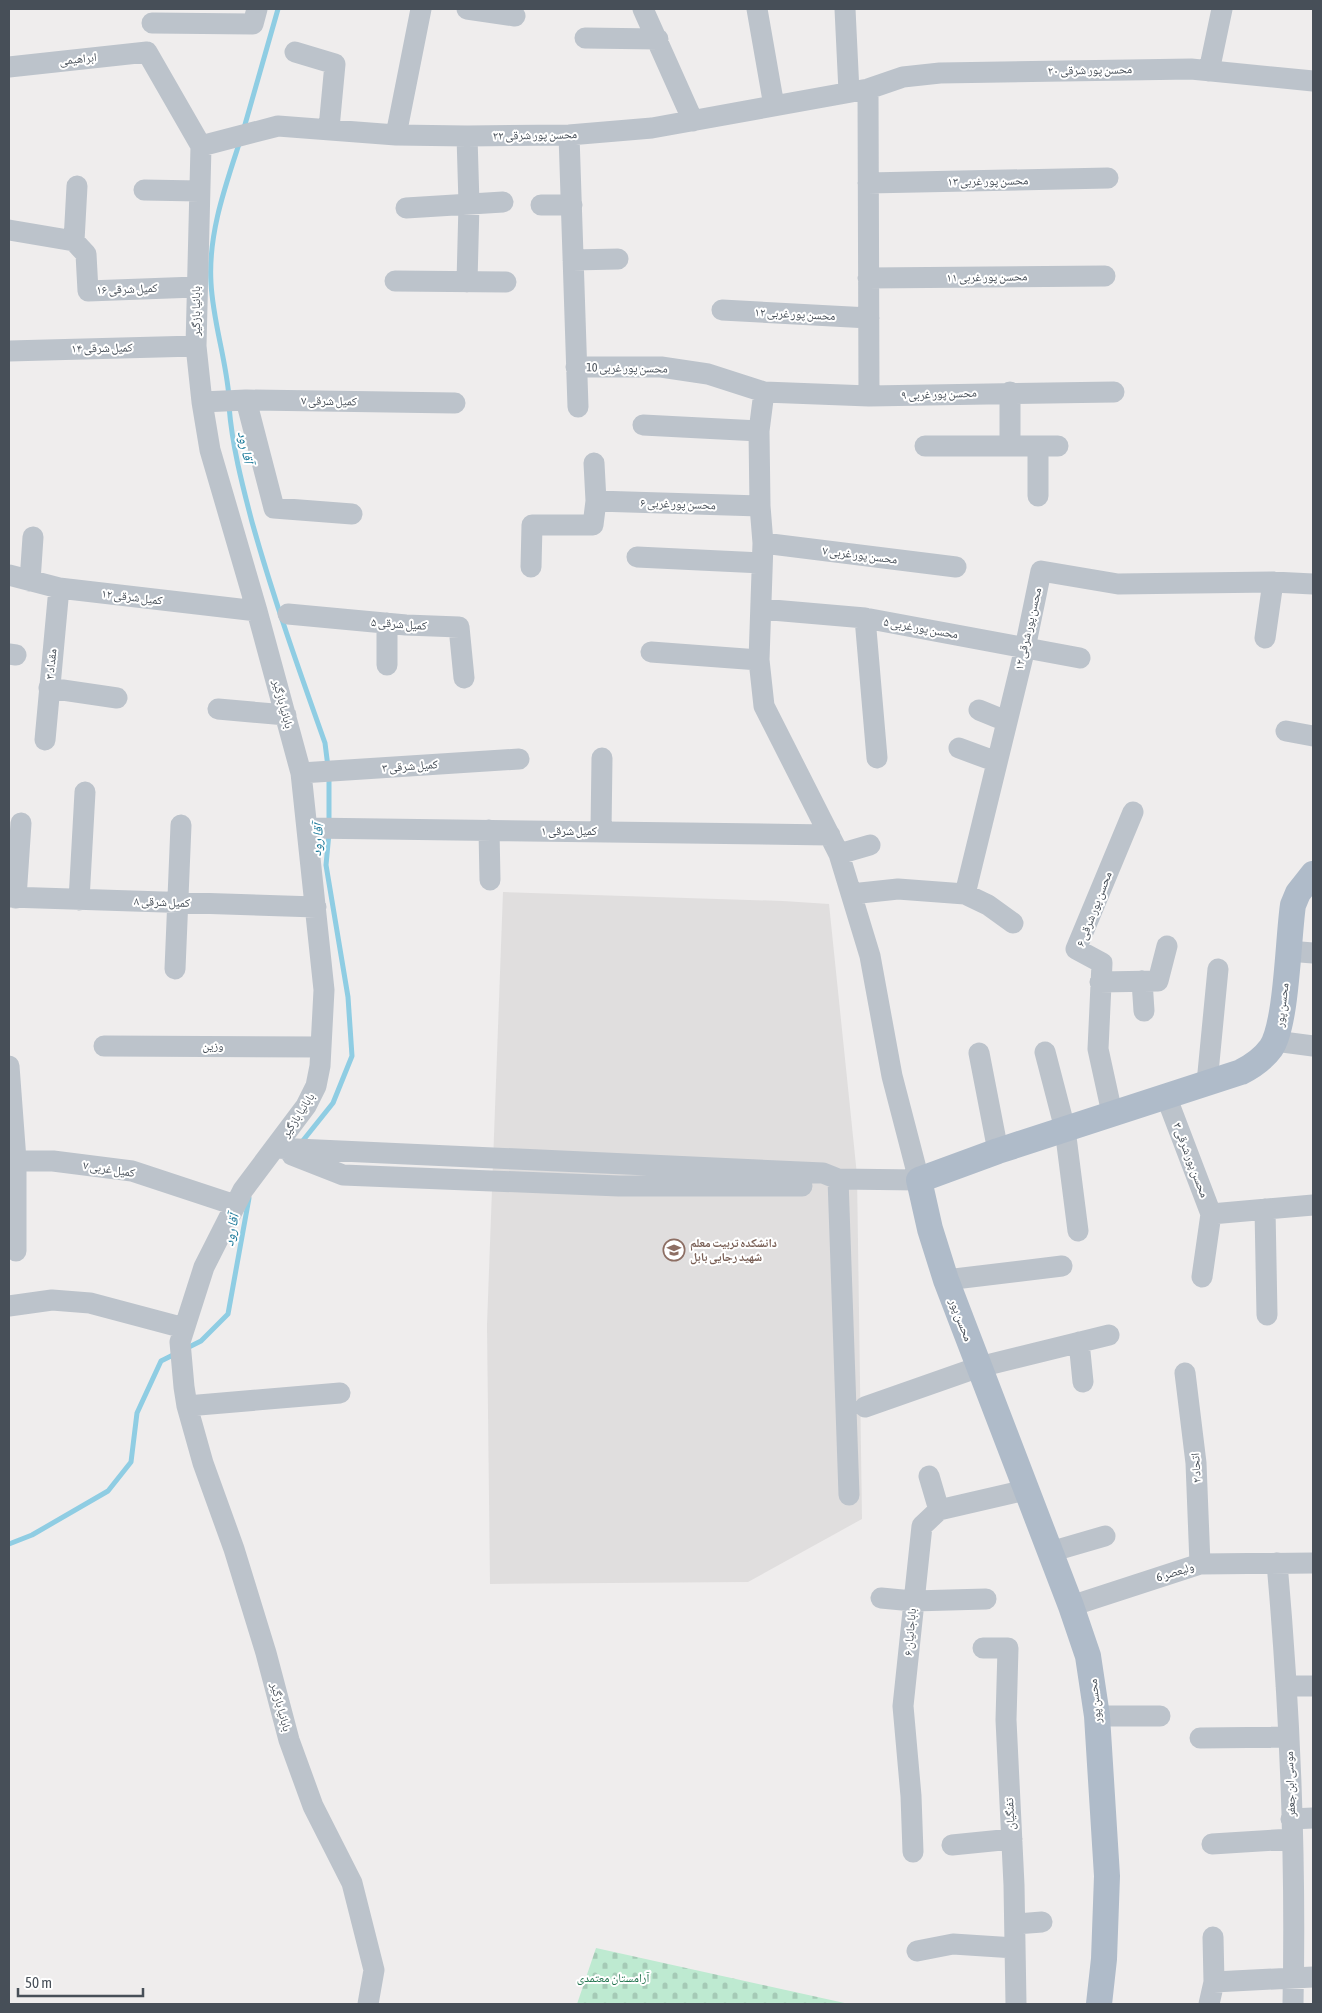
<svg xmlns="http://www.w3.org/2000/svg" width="1322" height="2013" font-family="'Asap Condensed','Noto Naskh Arabic',sans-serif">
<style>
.education{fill:#e0dede}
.cemetery{fill:url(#cemetery-stones)}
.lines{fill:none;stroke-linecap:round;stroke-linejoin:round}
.stream{stroke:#8fcde3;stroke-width:5}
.minor{stroke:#bcc3cb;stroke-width:21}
.major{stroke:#afbbc9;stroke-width:26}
.labels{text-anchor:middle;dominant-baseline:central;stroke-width:4;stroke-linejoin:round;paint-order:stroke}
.street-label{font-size:12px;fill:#474f58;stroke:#fff}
.education-label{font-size:12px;font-weight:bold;fill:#785e54;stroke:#fff;text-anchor:start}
.park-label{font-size:12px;fill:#1f724c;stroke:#fff}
.water-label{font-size:14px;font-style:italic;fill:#197899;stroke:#fff}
</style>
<defs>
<pattern id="cemetery-stones" width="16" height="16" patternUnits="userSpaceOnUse" patternTransform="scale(1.25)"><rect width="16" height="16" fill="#beead1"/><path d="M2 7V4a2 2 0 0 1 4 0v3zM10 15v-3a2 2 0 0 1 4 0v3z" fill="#a5cab6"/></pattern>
</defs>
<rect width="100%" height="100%" fill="#efeded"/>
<path class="education" d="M503 892 783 901 829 904 857 1175 862 1519 748 1582 490 1584 487 1325Z"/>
<path class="cemetery" d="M596 1948 849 2004H577Z"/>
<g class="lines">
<path class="stream" d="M244 128 278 9
M229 397C226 359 213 322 211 283 208 234 225 187 240 141
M229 406C232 445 242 484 252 522 273 597 299 670 325 743L328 767
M329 776V822
M301 1143 333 1103 352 1056 348 997 326 865 329 833
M185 1349 201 1341 228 1314 249 1198
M9 1544 32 1535 108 1491 131 1462 137 1413 161 1361 175 1354"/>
<path class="minor" d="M467 9 515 16
M643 9 693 121
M757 9 774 106
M845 9 849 92
M152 23 253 24 257 9
M585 38 658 39
M147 52 201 146 196 346 202 402 210 450 257 611 301 773 324 990 320 1066 316 1086 306 1106 243 1190 204 1267 180 1342 184 1387 187 1406 203 1463 234 1549 266 1653 289 1740 313 1806 352 1883 374 1970 368 2004
M295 52 335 64 329 128
M9 67 147 52
M1209 71 1222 9
M868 89 869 396
M396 135 421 9
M569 135 578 407
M467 136 469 204 467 282
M201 146 278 126 396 135 467 136 569 135 652 128 868 89 903 77 940 73 1191 69 1313 81
M868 183 1108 178
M144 190 199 191
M541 205H572
M406 208 503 202
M9 230 74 241 86 254 88 291 196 287
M74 241 77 186
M573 260 618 259
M868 278 1105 276
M395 281 506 282
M722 310 869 318
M9 351 196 346
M576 367H661L708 374 764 392 869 396 1114 392
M1010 392V446
M246 400 274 508 352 514
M202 402 246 400 455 403
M643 425 759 431
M925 446H1058
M1038 446V496
M596 501 760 506
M763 543 956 567
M637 557 762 563
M531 567 532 525H593L596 501 594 463
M9 575 59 588 257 611
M30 581 33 537
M761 609 865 618 1080 658
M288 614 406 625 459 627 464 678
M865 618 877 758
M1265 638 1273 582
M651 652 759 660
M9 654 16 655
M387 665V623
M49 688 117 698
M218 709 286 715
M979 710 1006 721
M1286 731 1313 736
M45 740 59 588
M959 748 997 762
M301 773 519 759
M308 828 830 835
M489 830 490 880
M601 831 602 758
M839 854 870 845
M851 894 898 889 965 894 988 905 1013 923
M965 894 1025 648 1041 571 1118 584 1273 582 1313 584
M9 897 316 907
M16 898 21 823
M79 900 85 792
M1288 951 1313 953
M175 969 181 825
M1142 981 1144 1011
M1100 982 1158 981 1167 946
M1275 1041 1313 1046
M104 1046 321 1047
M1045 1052 1065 1129 1078 1231
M979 1053 998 1151
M9 1066 16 1160V1251
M1207 1083 1218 969
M1166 1096 1211 1214 1313 1205
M1112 1113 1098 1049 1102 963 1076 949 1133 812
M275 1148 823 1173 838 1179 919 1180 892 1076 870 956 839 854 764 706 759 660 763 543 760 506 759 431 764 392
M292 1155 343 1175 619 1186H802
M9 1161H53L132 1171 235 1205
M838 1179 849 1495
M1265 1209 1267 1315
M1202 1277 1211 1214
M946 1280 1062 1266
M9 1306 52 1300 90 1303 184 1328
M1079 1342 1083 1382
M1185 1373 1196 1463 1200 1564
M187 1406 340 1393
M865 1407 979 1367 1109 1335
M929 1476 939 1510
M1050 1552 1105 1536
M1277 1563C1290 1710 1296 1857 1293 2004
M881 1598 913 1601 986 1599
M1071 1606 1200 1564 1313 1563
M983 1648H1008L1006 1720 1014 1885 1016 2004
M1286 1686H1313
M1097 1716H1160
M1200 1738 1288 1737
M1291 1819 1313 1818
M1212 1844 1292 1839
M952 1845 1012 1839
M913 1852 911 1796 903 1706 922 1526 939 1510 1026 1490
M1015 1924 1042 1922
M1213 1937 1214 1982 1313 1977
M917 1951 953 1944 1015 1948
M1209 2004 1214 1982"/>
<path class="major" d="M1099 2004 1104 1959 1107 1876 1097 1716 1088 1656 1071 1606 946 1280 930 1229 919 1180 998 1151 1241 1072C1253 1066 1263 1059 1271 1048 1287 1024 1288 938 1293 905L1298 893 1313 874"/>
</g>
<defs>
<g id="university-ring" transform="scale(1.125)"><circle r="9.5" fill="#fff" stroke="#8d6e63" stroke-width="1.5"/><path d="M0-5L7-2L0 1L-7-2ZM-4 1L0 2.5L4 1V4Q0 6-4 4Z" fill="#8d6e63"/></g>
</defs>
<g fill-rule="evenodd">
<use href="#university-ring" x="674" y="1250"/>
</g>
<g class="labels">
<g class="street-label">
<text transform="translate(78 59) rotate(-6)">ابراهیمی</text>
<text transform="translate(1090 70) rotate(-1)">محسن پور شرقی ۲۰</text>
<text transform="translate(535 135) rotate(-1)">محسن پور شرقی ۲۲</text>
<text transform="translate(988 181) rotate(-1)">محسن پور غربی ۱۳</text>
<text transform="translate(987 277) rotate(-1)">محسن پور غربی ۱۱</text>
<text transform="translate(127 289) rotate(-2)">کمیل شرقی ۱۶</text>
<text transform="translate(196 311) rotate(-90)">بابانیا بازگیر</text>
<text transform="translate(795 314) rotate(3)">محسن پور غربی ۱۲</text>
<text transform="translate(102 348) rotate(-1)">کمیل شرقی ۱۴</text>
<text transform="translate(627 368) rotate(1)">محسن پور غربی 10</text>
<text transform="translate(939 394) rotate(-2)">محسن پور غربی ۹</text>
<text transform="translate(329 401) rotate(1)">کمیل شرقی ۷</text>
<text transform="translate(678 504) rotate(2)">محسن پور غربی ۶</text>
<text transform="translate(860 555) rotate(7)">محسن پور غربی ۷</text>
<text transform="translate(132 597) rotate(7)">کمیل شرقی ۱۲</text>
<text transform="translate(399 624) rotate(4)">کمیل شرقی ۵</text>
<text transform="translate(921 628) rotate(10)">محسن پور غربی ۵</text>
<text transform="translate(1028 629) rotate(-77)">محسن پور شرقی ۱۲</text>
<text transform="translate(51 664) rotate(-84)">مقداد ۳</text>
<text transform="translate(283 704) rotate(75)">بابانیا بازگیر</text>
<text transform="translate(410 766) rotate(-4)">کمیل شرقی ۳</text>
<text x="569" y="831">کمیل شرقی ۱</text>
<text transform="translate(162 902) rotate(2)">کمیل شرقی ۸</text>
<text transform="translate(1094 909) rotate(-69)">محسن پور شرقی ۶</text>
<text transform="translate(1282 1005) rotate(-83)">محسن پور</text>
<text x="213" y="1046">وزین</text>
<text transform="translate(298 1115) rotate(-57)">بابانیا بازگیر</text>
<text transform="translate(1191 1160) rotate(69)">محسن پور شرقی ۳</text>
<text transform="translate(109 1169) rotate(9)">کمیل غربی ۷</text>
<text transform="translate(961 1320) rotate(69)">محسن پور</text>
<text transform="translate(1196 1468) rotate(-94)">اتحاد ۲</text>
<text transform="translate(1175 1572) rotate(-18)">ولیعصر 6</text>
<text transform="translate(910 1632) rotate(-85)">باباجانیان ۶</text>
<text transform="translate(1095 1701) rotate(-96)">محسن پور</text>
<text transform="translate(281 1707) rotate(75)">بابانیا بازگیر</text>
<text transform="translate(1290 1784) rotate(-92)">موسی ابن جعفر</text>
<text transform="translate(1010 1814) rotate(-93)">تفنگیان</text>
</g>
<g class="education-label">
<text x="690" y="1243">دانشکده تربیت معلم<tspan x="690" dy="14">شهید رجایی بابل</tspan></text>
</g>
<g class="park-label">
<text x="613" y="1978">آرامستان معتمدی</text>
</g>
<g class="water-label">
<text transform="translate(246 447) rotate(78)">آقا رود</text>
<text transform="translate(317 840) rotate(-86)">آقا رود</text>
<text transform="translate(231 1230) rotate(-80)">آقا رود</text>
</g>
</g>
<rect width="1322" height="2013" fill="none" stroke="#474f58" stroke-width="20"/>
<path d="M18 1988v8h125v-8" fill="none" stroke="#474f58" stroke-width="2.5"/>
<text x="25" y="1988" font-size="15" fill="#474f58" stroke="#ffffff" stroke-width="4" paint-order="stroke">50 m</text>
</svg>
